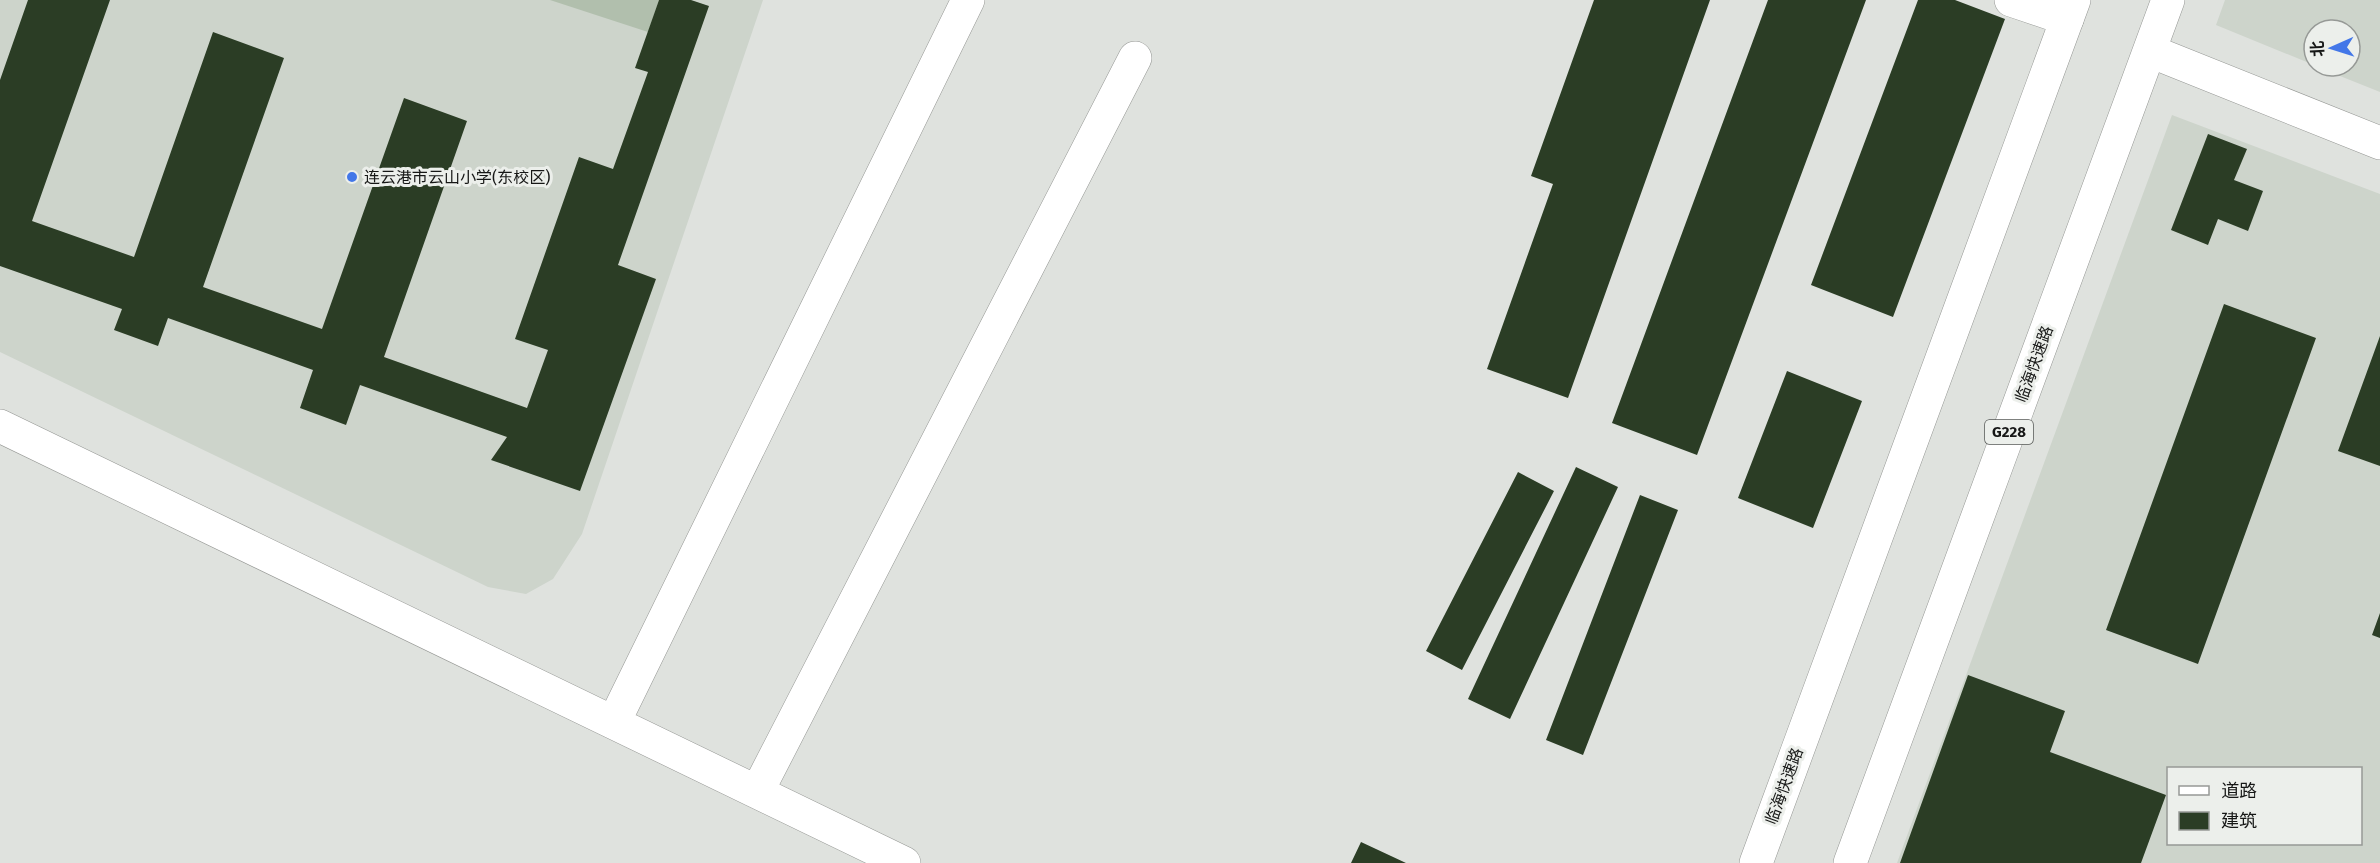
<svg xmlns="http://www.w3.org/2000/svg" width="2380" height="863" font-family="'Fira Sans','Noto Sans SC',sans-serif">
<style>
.built{fill:#cdd4cb;fill-rule:evenodd}
.green{fill:#b1bfad}
.building{fill:#2b3d25}
.lines{fill:none;stroke-linecap:round;stroke-linejoin:round}
.minor-casing{stroke:#959794;stroke-width:34}
.highway-casing{stroke:#959794;stroke-width:34}
.minor{stroke:#fff;stroke-width:33}
.highway{stroke:#fff;stroke-width:33}
.poi-dot{fill:#4377e8;stroke:#ecefeb;stroke-width:2}
.labels{text-anchor:middle;dominant-baseline:central;stroke-width:6;stroke-linejoin:round;paint-order:stroke}
.shield{fill:#ecefeb;stroke:#565856;stroke-width:1.5}
.shield-label{font-size:15px;font-weight:bold;fill:#161716}
.poi-label{font-size:16px;fill:#161716;stroke:#ecefeb;text-anchor:start}
.street-label{font-size:16px;fill:#161716;stroke:#ecefeb}
</style>
<rect width="100%" height="100%" fill="#dfe2de"/>
<path class="built" d="M0 0H763L582 534 553 579 526 594 488 587 0 352Z
M2225 0H2380V92L2315 66H2350V30H2314V65L2216 25Z
M2172 115 2380 194V863H1897ZM2168 768H2360V844H2168Z"/>
<path class="green" d="M550 0H659L648 32Z"/>
<path class="building" d="M28 0H110L32 221 134 257 213 32 284 58 203 287 322 329 404 98 467 121 384 357 527 408 548 350 515 339 579 157 613 169 648 72 635 68 659 0H691L709 6 618 265 656 279 580 491 491 460 507 437 360 385 346 425 300 408 313 370 168 318 158 346 114 330 122 309 0 266V80Z
M1594 0H1710L1568 398 1487 369 1553 184 1531 176Z
M1768 0H1866L1697 455 1612 423Z
M1918 0H1955L2005 19 1893 317 1811 285Z
M2208 134 2247 149 2234 180 2263 191 2248 231 2218 219 2208 245 2171 230Z
M2224 304 2316 338 2198 664 2106 630Z
M2380 336V466L2338 451Z
M1787 371 1862 401 1813 528 1738 498Z
M1576 467 1618 487 1510 719 1468 699Z
M1518 472 1554 491 1462 670 1426 651Z
M1640 495 1678 510 1583 755 1546 740Z
M2380 613V638L2372 635Z
M1968 675 2065 711 2050 752 2166 795 2141 863H1900Z
M1361 842 1406 863H1351Z"/>
<g class="lines">
<g class="minor-casing">
<path id="minor" d="M2011 0 2067 19
M2150 51 2380 143
M0 426 904 863
M614 722 968 0
M757 792 1135 58"/>
</g>
<g class="highway-casing">
<path id="highway" d="M1756 863 2074 0
M1850 863 2168 0"/>
</g>
<use href="#minor" class="minor"/>
<use href="#highway" class="highway"/>
</g>
<circle class="poi-dot" cx="352" cy="177" r="6"/>
<g class="labels">
<rect class="shield" x="1985" y="420" width="48" height="24" rx="4.5"/>
<g class="shield-label">
<text x="2009" y="432">G228</text>
</g>
<g class="poi-label">
<text x="364" y="177">连云港市云山小学(东校区)</text>
</g>
<g class="street-label">
<text transform="translate(2034 364) rotate(-70)">临海快速路</text>
<text transform="translate(1784 786) rotate(-70)">临海快速路</text>
</g>
</g>
<rect x="2167" y="767" width="195" height="78" fill="#ecefeb" stroke="#969996" stroke-width="1.5"/>
<rect x="2179" y="786" width="30" height="9" fill="#ffffff" stroke="#969996" stroke-width="1.5"/>
<text x="2221" y="797" font-size="18" fill="#161716">道路</text>
<rect x="2179" y="812" width="30" height="18" fill="#2b3d25" stroke="#969996" stroke-width="1.5"/>
<text x="2221" y="827" font-size="18" fill="#161716">建筑</text>
<g transform="translate(2332 48) rotate(267)"><circle r="28" fill="#ecefeb" stroke="#969996" stroke-width="1.5"/>
<path d="M0-4.5L10 22L0 15L-10 22Z" fill="#4377e8"/>
<text y="-9" font-size="16" font-weight="bold" text-anchor="middle" fill="#161716">北</text>
</g>
</svg>
